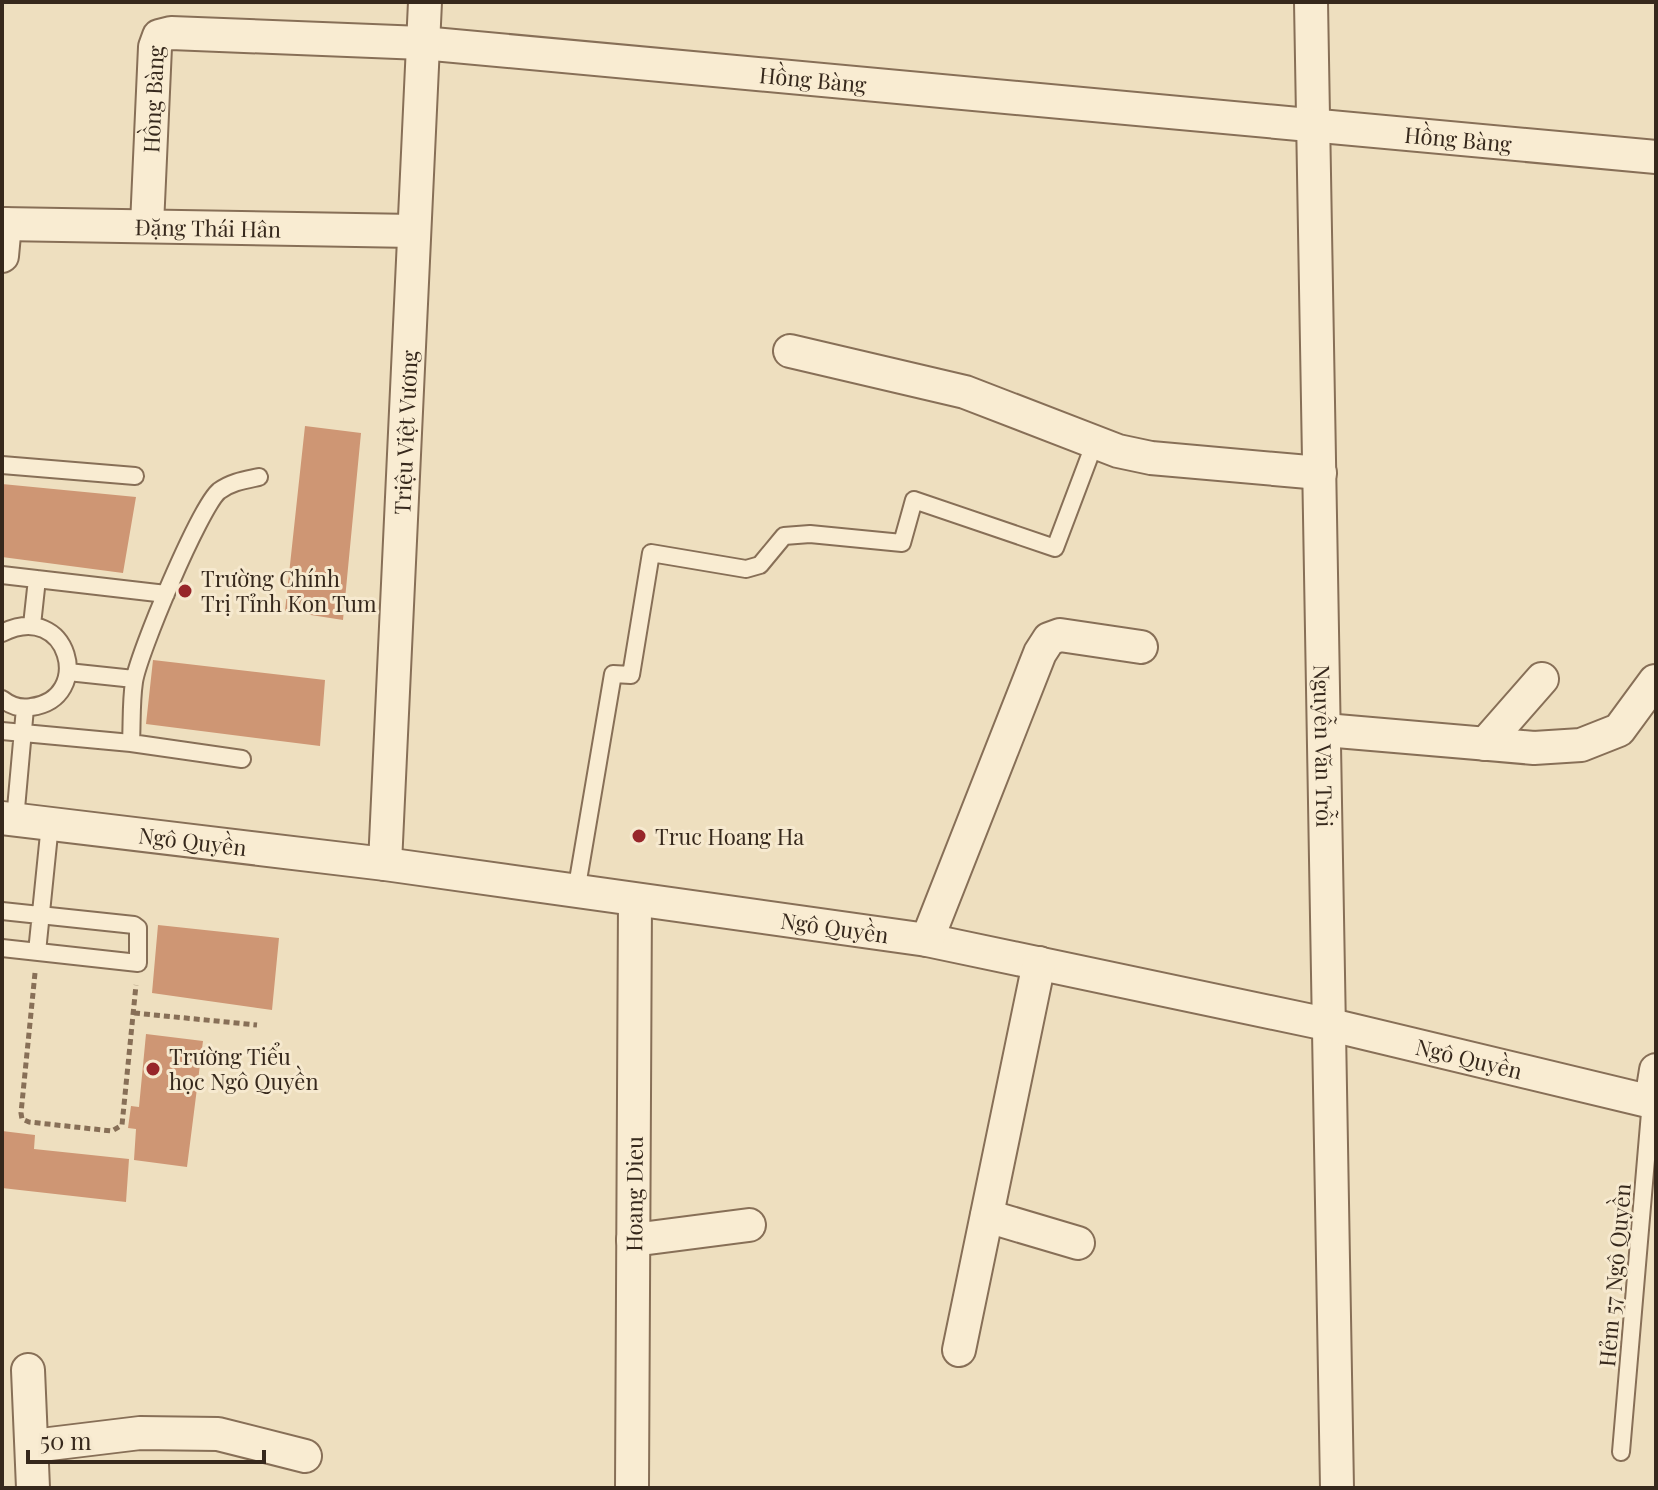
<svg xmlns="http://www.w3.org/2000/svg" width="1658" height="1490" font-family="'Playfair Display',serif">
<style>
.building{fill:#ce9674}
.lines{fill:none;stroke-linecap:round;stroke-linejoin:round}
.service-casing{stroke:#876f57;stroke-width:20}
.minor-casing{stroke:#876f57;stroke-width:36}
.path{stroke:#876f57;stroke-width:5;stroke-dasharray:6 4;stroke-linecap:butt}
.service{stroke:#f9ecd2;stroke-width:16}
.minor{stroke:#f9ecd2;stroke-width:32}
.poi-dot{fill:#97262a;stroke:#f6e9cf;stroke-width:3}
.labels{text-anchor:middle;dominant-baseline:central;stroke-width:6;stroke-linejoin:round;paint-order:stroke}
.street-label{font-size:22px;fill:#36281c;stroke:#f6e9cf}
.poi-label{font-size:22px;fill:#36281c;stroke:#f6e9cf;text-anchor:start}
</style>
<rect width="100%" height="100%" fill="#eedfbf"/>
<path class="building" d="M305 426 361 433 343 620 285 611Z
M2 484 136 497 123 573 2 557Z
M153 660 325 680 320 746 146 724Z
M158 925 279 938 272 1010 152 993Z
M146 1034 203 1041 187 1167 134 1160 136 1129 128 1128 131 1106 139 1107Z
M2 1131 35 1135 34 1149 129 1159 126 1202 2 1188Z"/>
<g class="lines">
<g class="service-casing">
<path id="service" d="M2 465 135 476
M2 575 166 594
M32 625 37 579
M2 633C69 599 95 699 31 707 21 709 11 706 2 699
M68 672 134 679
M2 731 131 743 242 759
M131 743C132 723 131 702 134 682 138 654 200 507 219 491 231 482 245 480 259 477
M15 820 25 708
M576 892 613 674 631 675 651 553 746 569 760 565 784 536 810 534 902 543 914 500 1055 548 1095 442
M2 911 134 925 138 928V963L2 948
M37 952 50 824
M1621 1452 1651 1101"/>
</g>
<g class="minor-casing">
<g id="minor">
<path id="s1" d="M1311 2 1337 1488"/>
<path id="s2" d="M2 224 414 231"/>
<path id="s3" d="M147 225 155 47 159 36 171 33 422 43 1656 157"/>
<path d="M2 256 5 224"/>
<path d="M790 351 965 392 1118 451 1151 458 1320 473"/>
<path d="M1325 730 1534 748 1581 745 1619 730 1655 681"/>
<path d="M1485 744 1542 679"/>
<path id="s4" d="M2 818 385 864 927 940 1331 1025 1656 1103"/>
<path id="s5" d="M385 864 425 2"/>
<path d="M927 940 1040 653 1049 639 1060 635 1141 647"/>
<path d="M1651 1101 1656 1070"/>
<path d="M987 1216 1078 1243"/>
<path d="M633 1240 749 1225"/>
<path d="M959 1350 1039 963"/>
<path d="M28 1370 33 1488"/>
<path d="M33 1446 140 1433 218 1434 305 1456"/>
<path id="s6" d="M632 1488 635 900"/>
</g>
</g>
<path class="path" d="M35 973 21 1113 22 1119 29 1122 112 1131 122 1125 136 985
M134 1013 257 1025"/>
<use href="#service" class="service"/>
<use href="#minor" class="minor"/>
</g>
<g class="poi-dot">
<circle cx="185" cy="591" r="8"/>
<circle cx="639" cy="836" r="8"/>
<circle cx="153" cy="1069" r="8"/>
</g>
<g class="labels">
<g class="street-label">
<text stroke="none"><textPath href="#s3" startOffset="846">Hồng Bàng</textPath></text>
<text stroke="none"><textPath href="#s3" startOffset="126">Hồng Bàng</textPath></text>
<text stroke="none"><textPath href="#s3" startOffset="1494">Hồng Bàng</textPath></text>
<text stroke="none"><textPath href="#s2" startOffset="206">Đặng Thái Hân</textPath></text>
<text stroke="none"><textPath href="#s5" startOffset="432">Triệu Việt Vương</textPath></text>
<text stroke="none"><textPath href="#s1" startOffset="744">Nguyễn Văn Trỗi</textPath></text>
<text stroke="none"><textPath href="#s4" startOffset="192">Ngô Quyền</textPath></text>
<text stroke="none"><textPath href="#s4" startOffset="840">Ngô Quyền</textPath></text>
<text stroke="none"><textPath href="#s4" startOffset="1488">Ngô Quyền</textPath></text>
<text stroke="none"><textPath href="#s6" startOffset="294">Hoang Dieu</textPath></text>
<text transform="translate(1614 1275) rotate(-85)">Hẻm 57 Ngô Quyền</text>
</g>
<g class="poi-label">
<text x="201" y="578">Trường Chính<tspan x="201" dy="25">Trị Tỉnh Kon Tum</tspan></text>
<text x="655" y="836">Truc Hoang Ha</text>
<text x="169" y="1056">Trường Tiểu<tspan x="169" dy="25">học Ngô Quyền</tspan></text>
</g>
</g>
<rect width="1658" height="1490" fill="none" stroke="#36281c" stroke-width="8"/>
<path d="M28 1450v12h236v-12" fill="none" stroke="#36281c" stroke-width="4"/>
<text x="40" y="1450" font-size="24" fill="#36281c" stroke="#f6e9cf" stroke-width="6" paint-order="stroke">50 m</text>
</svg>
